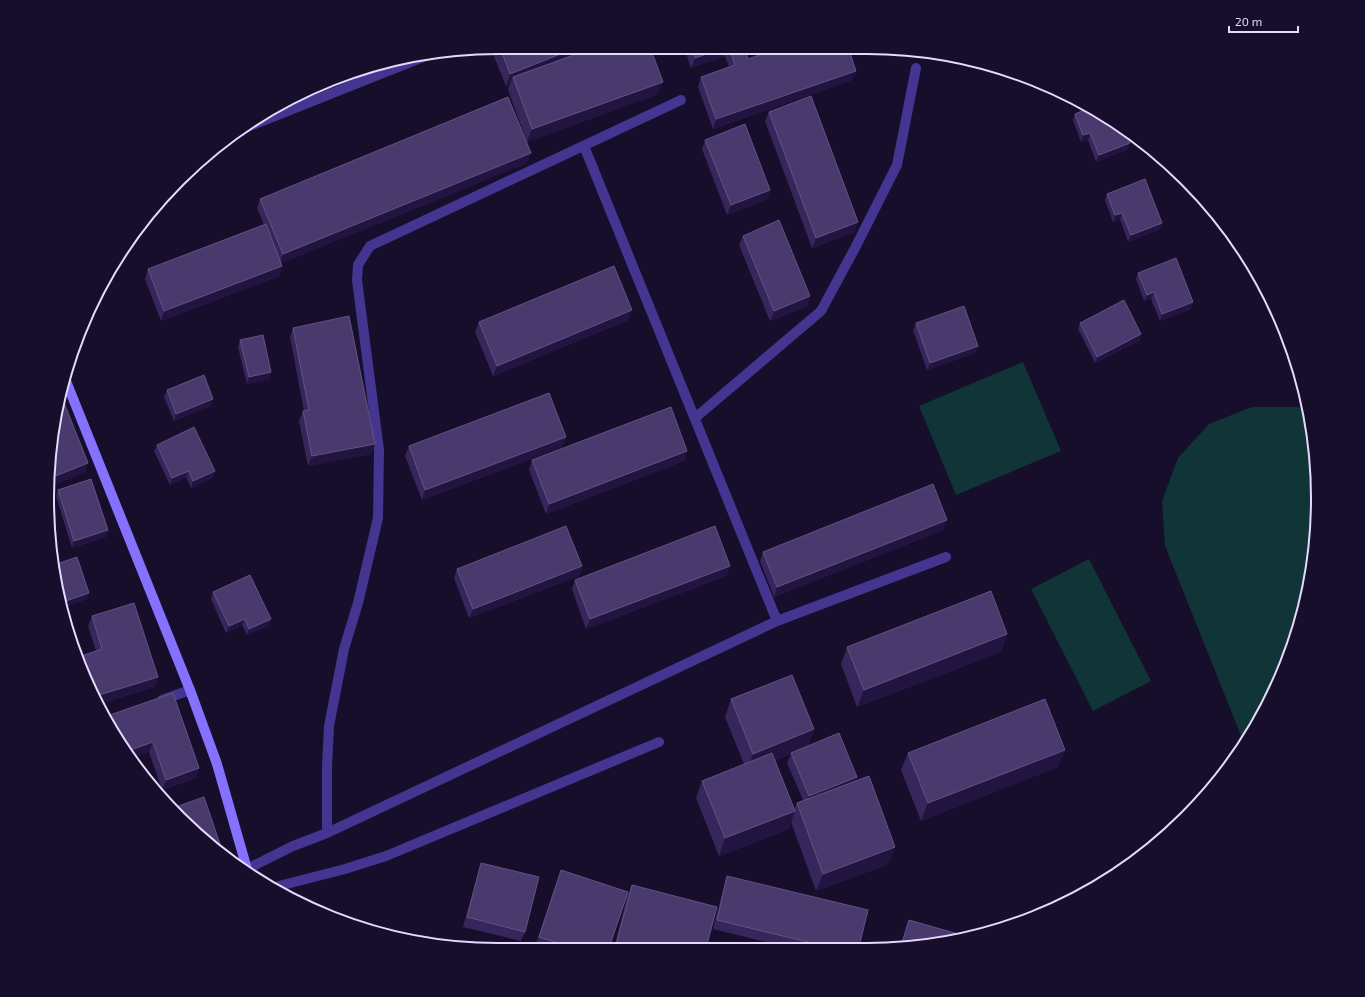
<svg xmlns="http://www.w3.org/2000/svg" width="1365" height="997" font-family="'Exo 2',sans-serif">
<style>
.green{fill:#113437}
.lines{fill:none;stroke-linecap:round;stroke-linejoin:round}
.lane{stroke:#443590;stroke-width:10}
.street{stroke:#443590;stroke-width:10}
.secondary{stroke:#8671ff;stroke-width:10}
.wall{fill:#37265b;fill-rule:evenodd}
.shaded-wall{fill:#221441}
.building{fill:#49396d;stroke:#625284}
.rim{fill:none;stroke:#e3daff;stroke-width:2}
</style>
<rect width="100%" height="100%" fill="#170e2c"/>
<path class="green" d="M1023 362 1061 451 956 495 919 406Z
M1252 407H1298L1308 412 1317 469 1314 557 1294 643 1258 724 1244 743 1165 546 1162 501 1178 458 1209 424Z
M1089 559 1151 681 1093 711 1031 589Z"/>
<g class="lines">
<path class="lane" d="M584 146 777 621
M695 418 821 311 855 248 897 165 916 68
M327 833V767L329 726 344 649 358 603 378 518 379 450 357 280 358 265 370 246 681 100
M247 869 293 846 327 833 777 621 946 557
M275 887 345 869 386 856 659 742"/>
<path class="street" d="M240 130 423 57
M162 700 190 690"/>
<path class="secondary" d="M66 381 190 690 217 764 247 869"/>
</g>
<path class="wall" d="M498 47H650L658 94 527 142 508 90 510 84 506 86 491 49 492 48Z
M684 47H751L745 49 748 59 856 71 852 80 713 129 698 87 701 77 729 67 725 56 691 68Z
M769 112 855 232 812 248 765 121Z
M1075 114 1130 143 1127 150 1096 162 1088 140 1081 142 1073 120Z
M705 140 770 190 767 199 727 215 702 149Z
M527 163 281 263 282 266 279 276 161 321 145 279 148 269 264 225 257 208 260 199Z
M1107 194 1162 223 1159 230 1128 242 1120 219 1113 222 1105 200Z
M743 236 810 296 807 306 770 321 739 245Z
M1138 273 1191 309 1160 321 1151 299 1144 301 1136 279Z
M628 320 493 376 475 332 479 322Z
M916 323 978 346 975 353 927 370 913 330Z
M1080 323 1141 334 1139 341 1095 363 1078 329Z
M293 328 375 444 371 454 308 466 299 421 303 411H304L290 337Z
M240 340 269 379 247 384 238 347Z
M167 390 211 406 174 421 164 397Z
M566 437 562 447 422 500 405 456 409 446Z
M157 445 215 471 212 478 191 488 186 477 170 485 154 451Z
M687 451 684 461 546 514 529 470 532 460Z
M58 490 106 537 72 548 56 496Z
M943 530 774 597 760 561 763 552Z
M54 565 87 599 64 607 53 566Z
M582 566 579 576 469 618 454 578 457 569Z
M730 566 726 576 586 629 572 589 575 580Z
M213 592 271 619 268 626 247 635 242 625 226 633 211 599Z
M92 616 158 677 154 687 100 704 81 671 96 651 88 626Z
M1007 634 1001 652 857 707 841 664 847 647Z
M731 699 857 777 856 781 889 864 816 891 791 822 789 829 719 856 696 798 702 781 744 764 725 717ZM791 754 787 763 803 800 797 803 794 809 775 760Z
M107 716 199 768 196 778 162 790 149 752Z
M908 753 1058 767 921 821 901 770Z
M481 863 525 932 521 941 463 927 478 873Z
M727 876 859 947H786L713 929 724 886Z
M557 882 609 948 534 949Z
M632 885 706 948H614L627 897Z
M909 920 926 946H901Z"/>
<path class="shaded-wall" d="M578 47H606L513 77 510 84 506 86 510 74Z
M727 47H729L725 56 691 68 695 58Z
M740 47H751L739 51Z
M856 71 852 80 713 129 716 119Z
M663 82 658 94 527 142 532 129Z
M1090 133 1088 140 1081 142 1083 135Z
M1130 143 1127 150 1096 162 1099 155Z
M531 153 527 163 280 264 283 254Z
M770 190 767 199 727 215 731 205Z
M1122 213 1120 219 1113 222 1115 215Z
M858 222 855 232 812 248 816 238Z
M1162 223 1159 230 1128 242 1131 235Z
M282 266 279 276 161 321 164 311Z
M1154 292 1151 299 1144 301 1147 295Z
M810 296 807 306 770 321 774 311Z
M1193 302 1191 309 1160 321 1162 314Z
M632 310 628 320 493 376 497 366Z
M1141 334 1139 341 1095 363 1097 357Z
M978 346 975 353 927 370 930 363Z
M271 372 269 379 247 384 249 377Z
M213 399 211 406 174 421 176 414Z
M566 437 562 447 422 500 425 490Z
M375 444 371 454 308 466 312 456Z
M687 451 684 461 546 514 549 504Z
M88 463 85 473 49 487 48 479Z
M189 471 186 477 170 485 172 478Z
M215 471 212 478 191 488 193 481Z
M947 520 943 530 774 597 777 587Z
M108 530 106 537 72 548 74 541Z
M582 566 579 576 469 618 473 609Z
M730 566 726 576 586 629 590 619Z
M89 593 87 599 64 607 66 601Z
M245 619 242 625 226 633 229 626Z
M271 619 268 626 247 635 249 629Z
M1007 634 1001 652 857 707 864 690Z
M158 677 154 687 100 704 96 696Z
M814 729 808 747 747 771 753 754Z
M153 742 149 752 132 758 128 751Z
M1065 750 1058 767 921 821 928 803Z
M199 768 196 778 162 790 166 780Z
M857 777 854 786 805 806 809 796Z
M795 811 789 829 719 856 725 838Z
M895 847 889 864 816 891 823 874Z"/>
<path class="building" d="M500 47H578L510 74Z
M596 47H650L663 82 532 129 513 77Z
M691 47H727L695 58Z
M729 47H744L748 59 782 47H848L856 71 716 119 701 77 735 65Z
M811 96 858 222 816 238 769 112Z
M508 97 531 153 283 254 260 199Z
M1089 108 1117 123 1124 128 1130 143 1099 155 1090 133 1083 135 1075 114Z
M745 124 770 190 731 205 705 140Z
M1145 179 1162 223 1131 235 1122 213 1115 215 1107 194Z
M779 220 810 296 774 311 743 236Z
M266 224 282 266 164 311 148 269Z
M1176 258 1193 302 1162 314 1154 292 1147 295 1138 273Z
M614 266 632 310 497 366 479 322Z
M1124 300 1141 334 1097 357 1080 323Z
M964 306 978 346 930 363 916 323Z
M349 316 375 444 312 456 303 411 309 410 293 328Z
M263 335 271 372 249 377 240 340Z
M204 375 213 399 176 414 167 390Z
M549 393 566 437 425 490 409 446Z
M61 395 88 463 48 479V469L56 411Z
M671 407 687 451 549 504 532 460Z
M194 427 215 471 193 481 189 471 172 478 157 445Z
M91 479 108 530 74 541 58 490Z
M933 484 947 520 777 587 763 552Z
M566 526 582 566 473 609 457 569Z
M715 526 730 566 590 619 575 580Z
M77 557 89 593 66 601 54 565Z
M250 575 271 619 249 629 245 619 229 626 213 592Z
M991 591 1007 634 864 690 847 647Z
M134 603 158 677 96 696 81 671 78 657 102 649 92 616Z
M792 675 814 729 753 754 731 699Z
M173 693 199 768 166 780 153 742 128 751 107 716Z
M1045 699 1065 750 928 803 908 753Z
M839 733 857 777 809 796 791 753Z
M772 753 795 811 725 838 702 781Z
M869 776 895 847 823 874 797 803Z
M204 797 223 853 201 838 173 808Z
M481 863 539 877 525 932 467 917Z
M561 870 628 892 609 948H574L539 937Z
M727 876 868 910 859 947H828L717 920Z
M632 885 717 907 706 948H615Z
M909 920 965 936 926 946H901Z"/>
<path d="M0 0H1365V997H0ZM498 54H867A444 444 0 0 1 1311 498V499A444 444 0 0 1 867 943H498A444 444 0 0 1 54 499V498A444 444 0 0 1 498 54Z" fill="#170e2c" fill-rule="evenodd"/>
<path class="rim" d="M498 54H867A444 444 0 0 1 1311 498V499A444 444 0 0 1 867 943H498A444 444 0 0 1 54 499V498A444 444 0 0 1 498 54Z"/>
<path d="M1229 26v6h69v-6" fill="none" stroke="#e3daff" stroke-width="2"/>
<text x="1235" y="26" font-size="12" fill="#e3daff" stroke="#170e2c" stroke-width="3" paint-order="stroke">20 m</text>
</svg>
